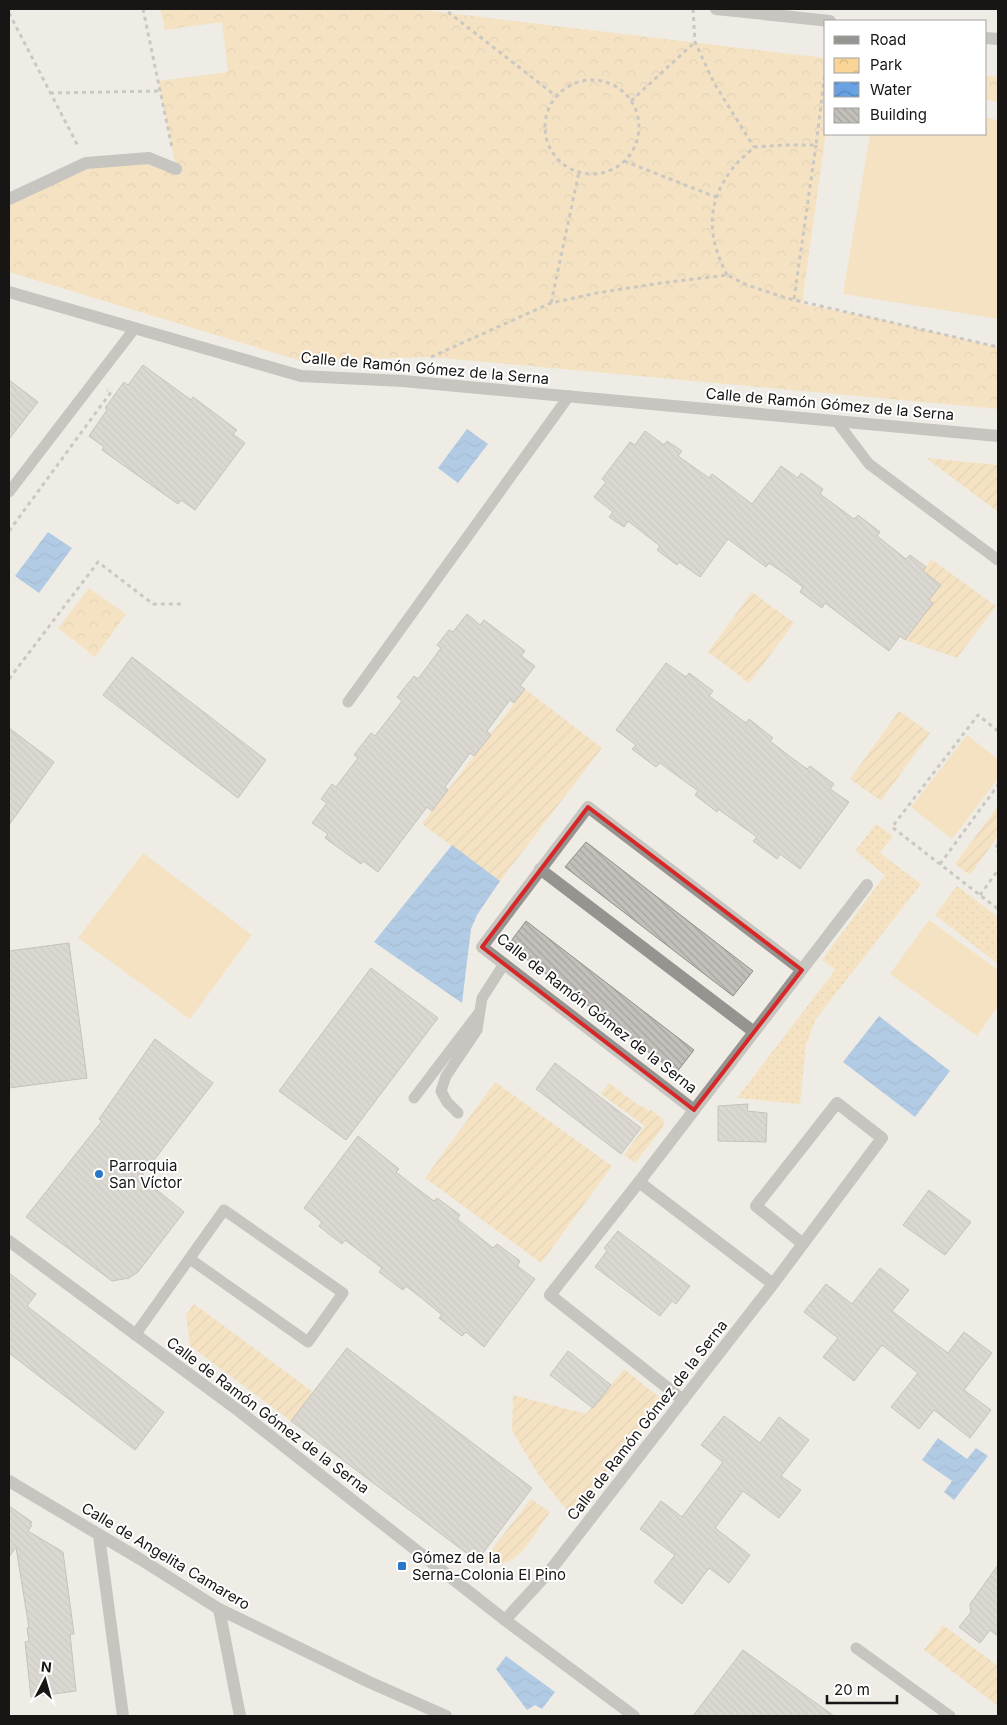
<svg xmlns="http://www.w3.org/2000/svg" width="1007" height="1725" font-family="Inter,sans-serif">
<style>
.grass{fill:url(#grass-dots)}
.park{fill:url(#park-crowns)}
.garden{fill:url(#garden-furrows)}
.pitch{fill:#fbd597}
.water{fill:url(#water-waves)}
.building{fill:url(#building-back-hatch);stroke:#928f89}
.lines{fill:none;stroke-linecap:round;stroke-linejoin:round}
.path{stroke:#9f9c98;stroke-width:3;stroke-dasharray:4 4;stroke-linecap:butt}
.service{stroke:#959491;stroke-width:11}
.pedestrian{stroke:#959491;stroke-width:12}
.minor{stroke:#959491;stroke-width:12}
.tertiary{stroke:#959491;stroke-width:12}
.marked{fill:none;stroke:#d62828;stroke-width:4;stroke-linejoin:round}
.poi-dot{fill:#2978c7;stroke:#fff;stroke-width:2}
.labels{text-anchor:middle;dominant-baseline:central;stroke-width:4;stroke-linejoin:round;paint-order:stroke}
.street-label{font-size:15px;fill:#171614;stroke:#fff}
.poi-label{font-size:15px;fill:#171614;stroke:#fff;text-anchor:start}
</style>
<defs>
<pattern id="grass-dots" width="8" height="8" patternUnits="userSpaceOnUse" patternTransform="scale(1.25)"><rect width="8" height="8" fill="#fbd597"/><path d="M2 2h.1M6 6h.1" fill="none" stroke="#d6b681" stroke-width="1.8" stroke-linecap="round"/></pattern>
<pattern id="park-crowns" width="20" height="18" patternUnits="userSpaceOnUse" patternTransform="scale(1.25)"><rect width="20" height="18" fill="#fbd597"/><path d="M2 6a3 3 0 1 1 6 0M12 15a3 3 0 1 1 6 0" fill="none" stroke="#d6b681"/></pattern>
<pattern id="garden-furrows" width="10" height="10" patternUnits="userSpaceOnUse" patternTransform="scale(1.25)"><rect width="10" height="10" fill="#fbd597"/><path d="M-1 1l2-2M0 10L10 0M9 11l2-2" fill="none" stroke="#d6b681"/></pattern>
<pattern id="water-waves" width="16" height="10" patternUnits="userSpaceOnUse" patternTransform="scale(1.25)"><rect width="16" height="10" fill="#68a2e3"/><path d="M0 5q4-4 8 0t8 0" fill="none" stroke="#5583b7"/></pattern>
<pattern id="building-back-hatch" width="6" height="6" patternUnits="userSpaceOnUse" patternTransform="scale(1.25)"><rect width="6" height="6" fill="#c3bfba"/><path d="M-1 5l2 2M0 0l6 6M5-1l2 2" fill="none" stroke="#a7a39f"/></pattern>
</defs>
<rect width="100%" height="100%" fill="#efece6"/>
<path class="grass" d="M876 824 893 836 880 853 921 884 816 1019 806 1045 800 1104 737 1098 835 970 822 960 885 875 855 851Z
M957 886 998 917V964L935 915Z"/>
<path class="park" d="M160 9H414L826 58V131L802 304 874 318 998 347V409L431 357 301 361 9 272V199L86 163 149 158 176 168 158 81 228 72 222 22 165 30Z
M986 76 998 77V102L986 100Z
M89 588 126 614 95 657 58 628Z"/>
<path class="garden" d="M926 458 998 465V512Z
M931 559 996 606 957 658 905 640 933 603 929 600 941 585 923 571Z
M752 592 794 623 749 683 708 652Z
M525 689 602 748 500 881 422 824Z
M899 711 930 733 881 801 850 779Z
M998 806V836L970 875 955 864Z
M495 1082 612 1166 541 1263 425 1178Z
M609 1083 641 1107 642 1106 649 1111 651 1110 664 1120 663 1127 635 1163 624 1155 645 1126 601 1094Z
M194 1304 313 1392 291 1421 190 1346 186 1315Z
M624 1369 665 1402 571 1515 538 1474 512 1431 513 1395 586 1414Z
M531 1499 550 1512C532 1536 517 1575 482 1562Z
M943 1625 998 1666V1706L924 1650Z"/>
<path class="pitch" d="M986 118 998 120V319L843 294 870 134H986Z
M967 735 998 759V779L952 839 911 807Z
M143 853 252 935 190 1019 78 938Z
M929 920 998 970V1006L977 1036 890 974Z"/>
<path class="water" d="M467 429 488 444 458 483 438 468Z
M48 532 72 548 39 593 15 576Z
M452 845 500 881 477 915 471 929 462 1003 374 942Z
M879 1016 950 1071 915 1117 843 1062Z
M938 1438 967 1459 976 1448 988 1456 954 1500 944 1492 952 1481 922 1460Z
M506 1656 555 1692 542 1709 535 1705 527 1710 496 1669Z"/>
<path class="building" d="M143 365 191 400 193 397 237 430 233 434 245 443 195 510 181 500 178 504 102 450 104 447 89 436 107 410 105 408 124 382 128 385Z
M9 380 38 402 9 439Z
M645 431 664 445 667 441 682 451 678 456 709 478 712 474 752 504 781 466 798 478 801 473 823 489 820 494 854 519 858 515 880 532 877 536 906 559 910 555 926 567 923 571 941 585 929 600 933 603 905 640 900 636 889 651 825 603 822 608 800 592 803 587 784 573 769 563 766 567 728 539 700 577 679 562 677 565 657 550 660 546 628 521 624 527 609 517 613 512 594 497 606 482 602 479 630 442 635 445Z
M467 614 480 625 484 620 525 651 521 656 535 666 520 686 525 689 514 703 510 700 487 731 491 735 474 756 470 753 445 787 448 790 432 811 427 807 378 872 363 861 361 864 325 838 328 834 312 823 327 803 321 799 332 784 336 787 358 758 354 755 371 733 375 736 389 718 402 701 397 697 414 676 418 679 441 648 437 645 449 630 453 632Z
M132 657 266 760 238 798 103 695Z
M666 663 686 677 689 673 713 691 709 696 746 723 749 719 773 738 770 741 788 755 807 769 810 766 834 784 830 789 849 802 800 869 780 854 777 859 753 841 757 837 718 809 717 812 695 795 698 791 660 763 656 767 632 749 636 745 616 730Z
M9 728 54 762 9 825Z
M586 842 753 971 733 996 565 867Z
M526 921 694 1050 676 1073 508 945Z
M69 943 87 1078 9 1088V951Z
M371 968 438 1018 346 1140 279 1091Z
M155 1039 213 1083 141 1177 184 1212 138 1272 129 1278 112 1281 26 1217 102 1121 99 1119Z
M555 1063 641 1128 621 1154 536 1089Z
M748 1104 747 1111 767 1113 766 1142 718 1141V1106Z
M358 1136 399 1169 396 1172 415 1187 434 1201 437 1198 460 1215 457 1219 493 1248 497 1244 520 1261 517 1266 535 1279 484 1347 466 1332 462 1336 439 1318 442 1315 424 1300 406 1286 403 1290 379 1272 382 1268 345 1240 342 1244 330 1235 319 1226 322 1222 304 1208Z
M929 1190 971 1222 945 1255 903 1225Z
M618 1231 690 1286 676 1304 672 1301 660 1316 595 1267 607 1251 604 1248Z
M880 1268 909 1290 892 1311 918 1331 948 1353 964 1332 992 1353 964 1390 991 1410 970 1438 934 1410 919 1429 891 1407 918 1373 882 1345 854 1381 823 1357 838 1338 804 1312 826 1284 852 1304Z
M9 1273 36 1294 27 1306 164 1412 135 1450 9 1353Z
M347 1348 532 1488 477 1561 291 1421Z
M568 1351 611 1385 593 1408 550 1375Z
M724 1416 760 1443 779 1417 809 1440 781 1476 801 1490 779 1518 743 1491 715 1528 750 1555 729 1583 709 1568 682 1604 654 1582 675 1555 640 1529 661 1501 682 1517 723 1462 701 1445Z
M9 1506 32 1522 30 1524 32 1525 28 1531 63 1552 74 1634H70L76 1691 31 1697 25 1642 29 1641 27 1628H29L16 1547 9 1557Z
M998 1565V1636L990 1630 980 1643 959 1627 971 1612 970 1604Z
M743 1650 791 1685 834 1716H693Z"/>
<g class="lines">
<path class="path" d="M143 9 172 148
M693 9 695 42 714 83 754 147
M448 12 556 96
M9 13 79 148
M545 127a47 47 0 1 1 94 0a47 47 0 1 1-94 0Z
M50 93 160 91
M631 101 695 42
M624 161 716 197
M727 275C708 238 705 205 732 169 738 161 747 154 754 147L784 145H816L826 64
M794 299 816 145
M551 303 579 172
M431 357 551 303 597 293 661 283 727 275 747 285 786 298 998 347
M9 531 111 392 107 390
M9 679 98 562 153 604H184
M998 731 978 715 892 827 998 909
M998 844 995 849 998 851
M940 864 998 785
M980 895 998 870"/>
<path class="service" d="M837 422 869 464 998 560
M9 492 135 328
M348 702 569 396
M414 1098 478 1014
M458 1113 447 1102 441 1091 446 1076 477 1030 482 998 504 964
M135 1335 224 1210 343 1293 308 1342 190 1259
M856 1648 950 1716"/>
<path class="pedestrian" d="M639 1182 550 1295 683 1400"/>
<path class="minor" d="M716 9 830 21
M986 38 998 39
M9 199 86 163 149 158 176 169
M9 292 301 376 403 381 998 436
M540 869 754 1032
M694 1110 482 947 588 807 802 970
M773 1284 639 1182 867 885
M9 1481 140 1559 219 1609 369 1682 446 1716
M99 1536 123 1716
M219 1609 240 1716
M505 1620 549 1572 773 1284 882 1138 837 1103 756 1206 803 1244"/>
<path class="tertiary" d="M9 1241 239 1411 505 1620 634 1716"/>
</g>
<path d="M0 0H1007V1725H0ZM588 807 802 970 694 1110 482 947Z" fill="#efece6" fill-opacity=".55" fill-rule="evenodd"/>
<path class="marked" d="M588 807 802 970 694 1110 482 947Z"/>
<g class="poi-dot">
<circle cx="99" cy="1174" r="5"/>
<rect x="397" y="1561" width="10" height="10" rx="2.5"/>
</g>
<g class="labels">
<g class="street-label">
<text transform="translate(425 368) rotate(5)">Calle de Ramón Gómez de la Serna</text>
<text transform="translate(830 404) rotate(5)">Calle de Ramón Gómez de la Serna</text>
<text transform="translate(597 1013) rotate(38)">Calle de Ramón Gómez de la Serna</text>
<text transform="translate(268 1415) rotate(37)">Calle de Ramón Gómez de la Serna</text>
<text transform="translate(647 1420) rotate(-52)">Calle de Ramón Gómez de la Serna</text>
<text transform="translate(166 1556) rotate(31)">Calle de Angelita Camarero</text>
</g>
<g class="poi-label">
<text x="109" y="1165">Parroquia<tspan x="109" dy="17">San Víctor</tspan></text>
<text x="412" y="1557">Gómez de la<tspan x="412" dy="17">Serna-Colonia El Pino</tspan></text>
</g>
</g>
<rect width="1007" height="1725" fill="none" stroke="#171614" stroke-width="20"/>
<rect x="824" y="20" width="162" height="115" fill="#ffffff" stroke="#a2a2a1"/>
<rect x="834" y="36" width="25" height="8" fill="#959491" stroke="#a2a2a1"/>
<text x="870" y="45" font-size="15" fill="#171614">Road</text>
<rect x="834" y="58" width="25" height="15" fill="url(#park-crowns)" stroke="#a2a2a1"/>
<text x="870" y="70" font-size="15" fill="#171614">Park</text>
<rect x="834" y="82" width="25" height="15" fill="url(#water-waves)" stroke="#a2a2a1"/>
<text x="870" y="95" font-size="15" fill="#171614">Water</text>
<rect x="834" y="108" width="25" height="15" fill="url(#building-back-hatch)" stroke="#a2a2a1"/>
<text x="870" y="120" font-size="15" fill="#171614">Building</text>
<g transform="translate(45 1680) rotate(6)" stroke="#ffffff" stroke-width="4" paint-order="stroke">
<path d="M0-4L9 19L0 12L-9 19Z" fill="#171614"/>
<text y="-8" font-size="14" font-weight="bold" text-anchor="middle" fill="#171614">N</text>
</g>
<path d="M827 1695v8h70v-8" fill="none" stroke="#171614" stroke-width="2.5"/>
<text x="834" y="1695" font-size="15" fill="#171614" stroke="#ffffff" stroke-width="4" paint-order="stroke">20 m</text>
</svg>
